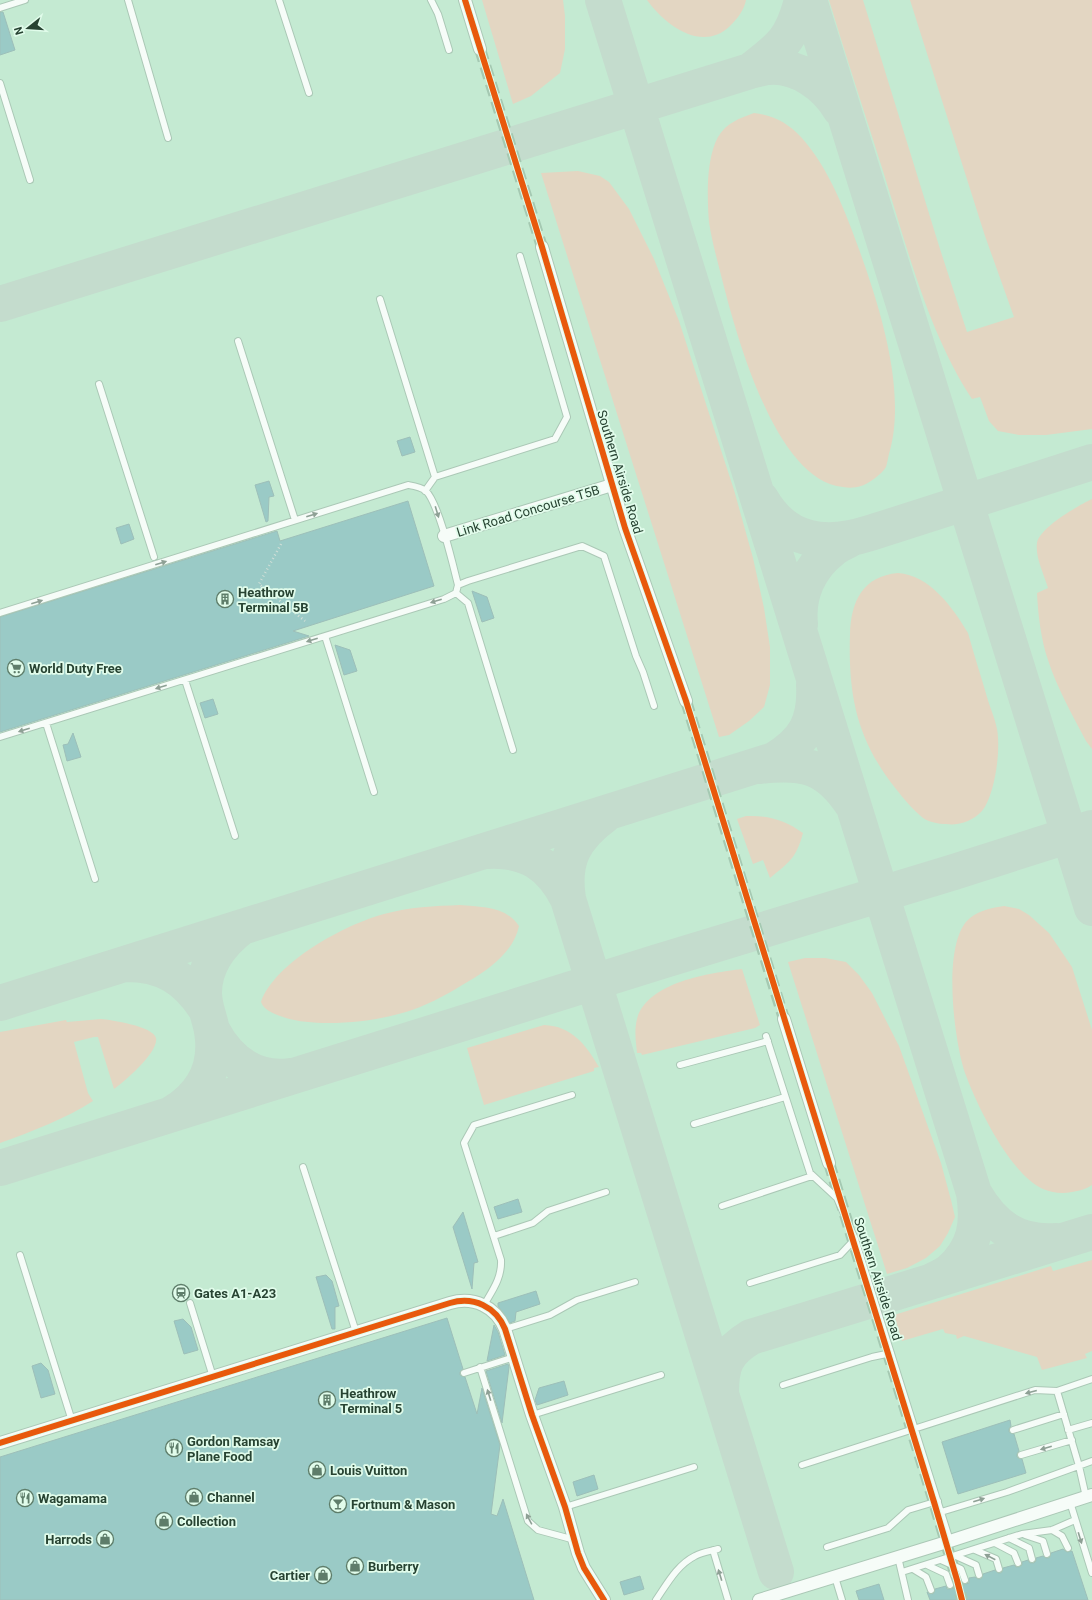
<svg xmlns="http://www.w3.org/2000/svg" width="1092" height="1600" font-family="Roboto,sans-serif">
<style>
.green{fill:#e3d6c2}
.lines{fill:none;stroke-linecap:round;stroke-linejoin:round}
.taxiway{stroke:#c4dccd;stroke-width:36}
.building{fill:#9acac6;stroke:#9dbfb9}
.minor-tunnel{stroke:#a5c9b2;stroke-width:12;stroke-dasharray:12 6;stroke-linecap:butt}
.service-casing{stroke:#abc8b6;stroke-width:8}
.minor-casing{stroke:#abc8b6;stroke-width:14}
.path{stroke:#d3e0d8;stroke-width:2.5;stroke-dasharray:1 3;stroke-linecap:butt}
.service{stroke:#f6fcf8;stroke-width:6}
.minor{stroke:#f6fcf8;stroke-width:12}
.cycleway-casing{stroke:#e1fceb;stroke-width:8}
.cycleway{stroke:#e8590c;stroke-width:6}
.oneway{fill:#8ea095}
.labels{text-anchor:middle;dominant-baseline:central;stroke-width:3.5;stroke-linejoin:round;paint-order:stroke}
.street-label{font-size:13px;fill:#274332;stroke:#e1fceb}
.poi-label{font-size:13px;font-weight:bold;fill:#274332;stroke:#e1fceb;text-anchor:start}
</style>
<rect width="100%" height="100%" fill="#c4ead2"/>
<path class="green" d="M482 0H563L565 16V49L560 73 531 96 513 104Z
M647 0H746C744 10 738 18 730 26 702 53 665 25 647 0Z
M829 0H863L940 249 967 332 1014 317 985 236 910 0H1092V429L1046 435H1019L998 431 989 421 980 397 972 399C928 332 907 247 883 171 865 114 846 57 829 0Z
M754 113C773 115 788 123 801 137 829 168 846 213 860 252 881 311 907 393 889 454 888 458 887 464 886 467 882 474 868 484 861 486 855 488 849 488 843 487 776 481 737 337 723 283 718 263 712 242 709 222 707 197 706 159 718 137 726 123 740 118 754 113Z
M578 171 600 176 609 182 629 209 654 259 679 321 734 490 753 558 764 608 770 647V685L764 707 749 721 729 735 719 737 541 173Z
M1092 499V749L1086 741C1072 714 1057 688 1048 660 1041 640 1038 614 1037 593L1048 588C1044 574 1035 557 1037 543 1039 528 1079 505 1092 499Z
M898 573C930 575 953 608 968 633 974 655 981 676 987 697 990 708 995 718 997 729 1001 750 995 795 982 811 973 821 958 826 946 824 939 824 929 822 923 818 913 810 904 799 896 789 857 740 848 696 850 634 851 601 863 576 898 573Z
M746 816C768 815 785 820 803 833 796 859 789 862 770 878L763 860 753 864 737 819Z
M460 905C481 907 506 906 519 926 514 951 490 969 469 981 451 992 432 1003 412 1010 378 1022 320 1028 286 1018 277 1015 264 1011 261 1002 275 962 346 924 384 914 409 907 435 906 460 905Z
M1004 906 1019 909 1029 915 1049 933 1072 967 1092 1030V1185C1086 1189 1079 1191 1072 1192 1062 1194 1053 1193 1043 1189 1010 1174 977 1106 965 1073 954 1041 941 941 970 918 980 910 992 908 1004 906Z
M805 958H825L846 962 859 975 872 993 899 1046 941 1163 951 1200 955 1217 948 1233 940 1246 926 1258 907 1268 887 1274 788 962Z
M742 969 760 1025 755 1028 642 1055 641 1053H637C636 1042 634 1031 637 1019 647 982 710 973 742 969Z
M101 1019C111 1020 153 1026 156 1038 159 1052 124 1082 114 1089L98 1037H94L74 1042 88 1093 93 1101C67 1118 31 1132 0 1143V1032L66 1020 67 1022Z
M544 1025C572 1026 586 1045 599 1067L594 1068V1071L484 1105 467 1048Z
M1092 1260V1351L1085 1354 1087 1358 1042 1370 1037 1357 964 1336 957 1339 956 1335 945 1333 943 1329 902 1341 894 1315 1051 1266 1053 1271Z"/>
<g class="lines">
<path class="taxiway" d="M603 0 974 1193C979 1224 975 1248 951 1270 945 1275 938 1278 932 1281
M809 0 1092 908
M750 71C781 47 792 40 802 0
M0 304 750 71C756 70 763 67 769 67 798 65 826 85 840 109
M761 499C786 543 826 547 870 533L1092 462
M800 624C797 595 809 567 833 549 839 544 846 542 852 538
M759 766C803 761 826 765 852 804
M488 851C527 849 551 865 568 899L776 1572
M568 899C562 860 574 838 605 815
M126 964C163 964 186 978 206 1009
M0 1003 774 760C805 741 816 722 814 685
M212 1030C228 1060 253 1081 290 1076
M173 1113C203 1095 218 1067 212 1031 210 1018 204 1007 204 993 204 965 221 943 242 927
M0 1168 658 962 954 872 1092 828
M974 1193C993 1226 1017 1244 1057 1241
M721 1392C721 1365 726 1352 751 1337L1092 1232"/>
</g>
<path class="building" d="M0 12H3L15 50 0 55Z
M410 437 415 452 402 456 397 441Z
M269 481 274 496 269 497 268 521 266 522 255 485Z
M408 501 434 586 293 631 309 636 0 732V617L277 531 280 541Z
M129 524 134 539 121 544 116 528Z
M472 591 487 597 494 618 482 622Z
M335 645 350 650 357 671 344 675Z
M213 699 218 714 205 718 200 703Z
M73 733 81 757 67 761 63 745 68 744Z
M518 1199 522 1212 498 1219 494 1207Z
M463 1212 478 1262 474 1263 472 1289 453 1227Z
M326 1275 332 1281 339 1306 335 1307V1329H332L316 1277Z
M536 1291 540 1304 516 1312 515 1321 510 1323 498 1306V1303Z
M447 1318 463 1369 460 1372V1375L465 1377 477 1414 482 1388 500 1445 491 1514 497 1516 503 1499 534 1600H0V1457Z
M183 1319 191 1327 198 1350 184 1354 174 1321Z
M494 1325 498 1332 505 1355 487 1361Z
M41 1363 48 1370 55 1394 41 1398 32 1366Z
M508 1364 509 1367 502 1423 486 1371Z
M564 1381 568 1395 537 1405 535 1400 539 1388Z
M1010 1420 1011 1426 1009 1429V1432L1014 1434 1019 1451 1017 1454V1457L1022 1459 1026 1473 958 1494 942 1442Z
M594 1475 598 1489 577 1496 573 1482Z
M1063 1549 1067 1552 1072 1551 1088 1600H930L927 1592 933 1594 935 1589 946 1586 947 1589H951L954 1588V1583L961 1581 962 1584H966L969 1583V1578L975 1577 978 1579H981L983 1574 995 1570 998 1573H1001L1003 1568 1014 1565 1016 1567H1019L1022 1565V1562L1028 1560 1030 1563H1034L1036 1561V1558L1043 1556 1046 1558H1049L1051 1553Z
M640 1576 644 1589 624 1595 620 1582Z
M879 1584 884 1600H859L856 1591Z"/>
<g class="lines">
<path class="minor-tunnel" d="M480 49 542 247
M686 701 784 1019
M829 1163 934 1502 957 1580 962 1600"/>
<g class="service-casing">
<path id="service" d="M128 0 168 138
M279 0 309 93
M431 0 438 14 449 50
M0 8 25 0
M0 83 30 180
M380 299 435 477
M238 341 295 520
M99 384 154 557
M425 491 435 477 555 439 567 417 520 256
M458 585 468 581 582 546 604 556 636 656 643 672 654 706
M456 593 468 603 513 750
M0 613 408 485C414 486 421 487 426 491 439 504 453 565 458 585L456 593 444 599 0 737
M325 636 374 792
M185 680 235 836
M46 723 95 879
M766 1036 810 1173 837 1198 855 1239 950 1541
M680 1065 768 1041
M694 1124 785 1097
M303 1167 356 1332
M722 1206 812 1176
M494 1236 533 1223 548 1211 606 1192
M20 1255 72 1421
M750 1283 840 1255 855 1239
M190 1303 213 1377
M484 1305C492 1291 502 1278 501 1260L464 1143 474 1125 572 1095
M505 1329 550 1315 577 1300 635 1282
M480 1367 528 1521 538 1530 575 1540
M464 1373 514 1357
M783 1385 872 1357 891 1353
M1057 1391 1092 1379
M532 1415 661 1375
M1013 1430 1064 1414
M1068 1430 1092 1423
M1021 1455 1072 1440
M802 1465 1035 1390 1057 1391 1079 1466 1086 1497
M1070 1502 1092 1573
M565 1507 694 1467
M941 1512 1007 1492 1092 1461
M1052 1530 1062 1536 1068 1548
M1025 1535 1043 1541 1047 1554
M1009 1538 1029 1548 1032 1559
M995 1543 1014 1553 1018 1563
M827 1547 888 1528 908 1510 938 1501
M713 1550 728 1600
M975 1550 996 1559 999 1569
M956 1556 976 1565 979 1575
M898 1557 908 1600
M941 1560 961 1569 965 1580
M927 1565 946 1574 950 1585
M913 1569 926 1577 931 1590
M902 1572 1022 1534 1052 1530 1075 1520
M835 1577 842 1600
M656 1600C667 1584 677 1565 695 1556 702 1552 711 1551 718 1549"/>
</g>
<g class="minor-casing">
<path id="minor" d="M465 0 480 49
M542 247 625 528 686 701
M444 536 612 485
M784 1019 829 1163
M0 1443 450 1303C474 1296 496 1307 505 1329L532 1415 565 1507 578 1553 584 1568 604 1600
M759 1600 950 1541 1092 1495"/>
</g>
<path class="path" d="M281 544 259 584 305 621"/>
<use href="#service" class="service"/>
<use href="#minor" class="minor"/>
<g class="cycleway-casing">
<path id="cycleway" d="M465 0 542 247 625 528 686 701 934 1502 957 1580 962 1600
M0 1443 450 1303C474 1296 496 1307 505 1329L532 1415 565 1507 578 1553 584 1568 604 1600"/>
</g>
<use href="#cycleway" class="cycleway"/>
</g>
<defs><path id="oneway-solid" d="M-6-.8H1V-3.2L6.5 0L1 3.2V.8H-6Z"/></defs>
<g class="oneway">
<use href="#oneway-solid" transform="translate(437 512) rotate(73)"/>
<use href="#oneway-solid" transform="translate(312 515) rotate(-18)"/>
<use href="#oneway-solid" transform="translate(161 563) rotate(-17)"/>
<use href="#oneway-solid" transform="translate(436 601) rotate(163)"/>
<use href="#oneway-solid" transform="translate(37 602) rotate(-17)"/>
<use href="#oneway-solid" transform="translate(312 640) rotate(163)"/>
<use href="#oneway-solid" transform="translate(161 687) rotate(163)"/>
<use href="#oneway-solid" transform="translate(24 730) rotate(163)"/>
<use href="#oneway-solid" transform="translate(1031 1392) rotate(165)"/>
<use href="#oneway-solid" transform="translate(489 1395) rotate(-107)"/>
<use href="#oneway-solid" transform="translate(1046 1448) rotate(164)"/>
<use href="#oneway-solid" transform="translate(979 1500) rotate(-17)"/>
<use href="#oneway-solid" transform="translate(529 1519) rotate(-118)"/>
<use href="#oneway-solid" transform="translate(1080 1538) rotate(73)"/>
<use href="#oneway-solid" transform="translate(990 1557) rotate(-153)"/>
<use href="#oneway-solid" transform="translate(720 1575) rotate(-107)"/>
</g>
<defs>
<g id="building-ring" transform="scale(0.9)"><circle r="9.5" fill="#e1fceb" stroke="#5e7d6a" stroke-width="1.5"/><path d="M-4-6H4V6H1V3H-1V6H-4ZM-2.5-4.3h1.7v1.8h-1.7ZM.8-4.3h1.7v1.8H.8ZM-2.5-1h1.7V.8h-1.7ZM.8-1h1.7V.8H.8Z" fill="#5e7d6a"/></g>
<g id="supermarket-ring" transform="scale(0.9)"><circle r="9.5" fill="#e1fceb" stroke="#5e7d6a" stroke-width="1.5"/><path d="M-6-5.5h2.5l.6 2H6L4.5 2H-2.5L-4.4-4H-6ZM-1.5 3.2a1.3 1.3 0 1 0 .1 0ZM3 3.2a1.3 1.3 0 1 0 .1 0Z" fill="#5e7d6a"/></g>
<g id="station-ring" transform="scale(0.9)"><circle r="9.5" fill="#e1fceb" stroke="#5e7d6a" stroke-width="1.5"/><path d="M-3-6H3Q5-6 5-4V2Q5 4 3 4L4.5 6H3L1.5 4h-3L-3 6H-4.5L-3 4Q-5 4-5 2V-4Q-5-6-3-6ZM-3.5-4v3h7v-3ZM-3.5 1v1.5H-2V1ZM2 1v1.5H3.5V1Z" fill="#5e7d6a"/></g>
<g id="restaurant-ring" transform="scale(0.9)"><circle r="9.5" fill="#e1fceb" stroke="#5e7d6a" stroke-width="1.5"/><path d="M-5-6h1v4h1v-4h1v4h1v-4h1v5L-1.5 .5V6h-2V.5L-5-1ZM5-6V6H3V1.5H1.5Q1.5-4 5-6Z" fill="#5e7d6a"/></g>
<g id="shop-ring" transform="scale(0.9)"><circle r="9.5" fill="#e1fceb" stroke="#5e7d6a" stroke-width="1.5"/><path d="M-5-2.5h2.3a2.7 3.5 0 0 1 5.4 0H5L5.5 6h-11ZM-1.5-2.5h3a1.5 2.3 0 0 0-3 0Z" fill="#5e7d6a"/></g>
<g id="bar-ring" transform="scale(0.9)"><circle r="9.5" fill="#e1fceb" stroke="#5e7d6a" stroke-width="1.5"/><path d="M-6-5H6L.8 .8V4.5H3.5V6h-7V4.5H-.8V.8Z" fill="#5e7d6a"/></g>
</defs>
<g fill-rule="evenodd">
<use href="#building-ring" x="225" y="599"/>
<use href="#supermarket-ring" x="16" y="668"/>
<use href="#station-ring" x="181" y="1293"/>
<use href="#building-ring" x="327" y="1400"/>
<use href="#restaurant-ring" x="174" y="1448"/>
<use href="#shop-ring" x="317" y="1470"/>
<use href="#shop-ring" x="194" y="1497"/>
<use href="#restaurant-ring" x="25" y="1498"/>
<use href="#bar-ring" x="338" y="1504"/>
<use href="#shop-ring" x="164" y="1521"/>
<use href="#shop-ring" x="105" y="1539"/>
<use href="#shop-ring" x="355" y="1566"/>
<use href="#shop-ring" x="323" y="1575"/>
</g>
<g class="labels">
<g class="street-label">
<text transform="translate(620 472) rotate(73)">Southern Airside Road</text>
<text transform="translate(528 511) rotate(-17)">Link Road Concourse T5B</text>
<text transform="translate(878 1279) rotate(72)">Southern Airside Road</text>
</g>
<g class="poi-label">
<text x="238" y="592">Heathrow<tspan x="238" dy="15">Terminal 5B</tspan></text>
<text x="29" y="668">World Duty Free</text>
<text x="194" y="1293">Gates A1-A23</text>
<text x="340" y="1393">Heathrow<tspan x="340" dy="15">Terminal 5</tspan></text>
<text x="187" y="1441">Gordon Ramsay<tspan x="187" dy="15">Plane Food</tspan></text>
<text x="330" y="1470">Louis Vuitton</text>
<text x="207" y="1497">Channel</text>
<text x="38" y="1498">Wagamama</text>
<text x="351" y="1504">Fortnum &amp; Mason</text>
<text x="177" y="1521">Collection</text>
<text x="92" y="1539" text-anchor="end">Harrods</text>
<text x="368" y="1566">Burberry</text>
<text x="310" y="1575" text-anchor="end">Cartier</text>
</g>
</g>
<g transform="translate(28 28) rotate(253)" stroke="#e1fceb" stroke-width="3" paint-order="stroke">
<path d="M0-3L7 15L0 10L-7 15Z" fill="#274332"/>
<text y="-6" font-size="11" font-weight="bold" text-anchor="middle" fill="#274332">N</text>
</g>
</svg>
